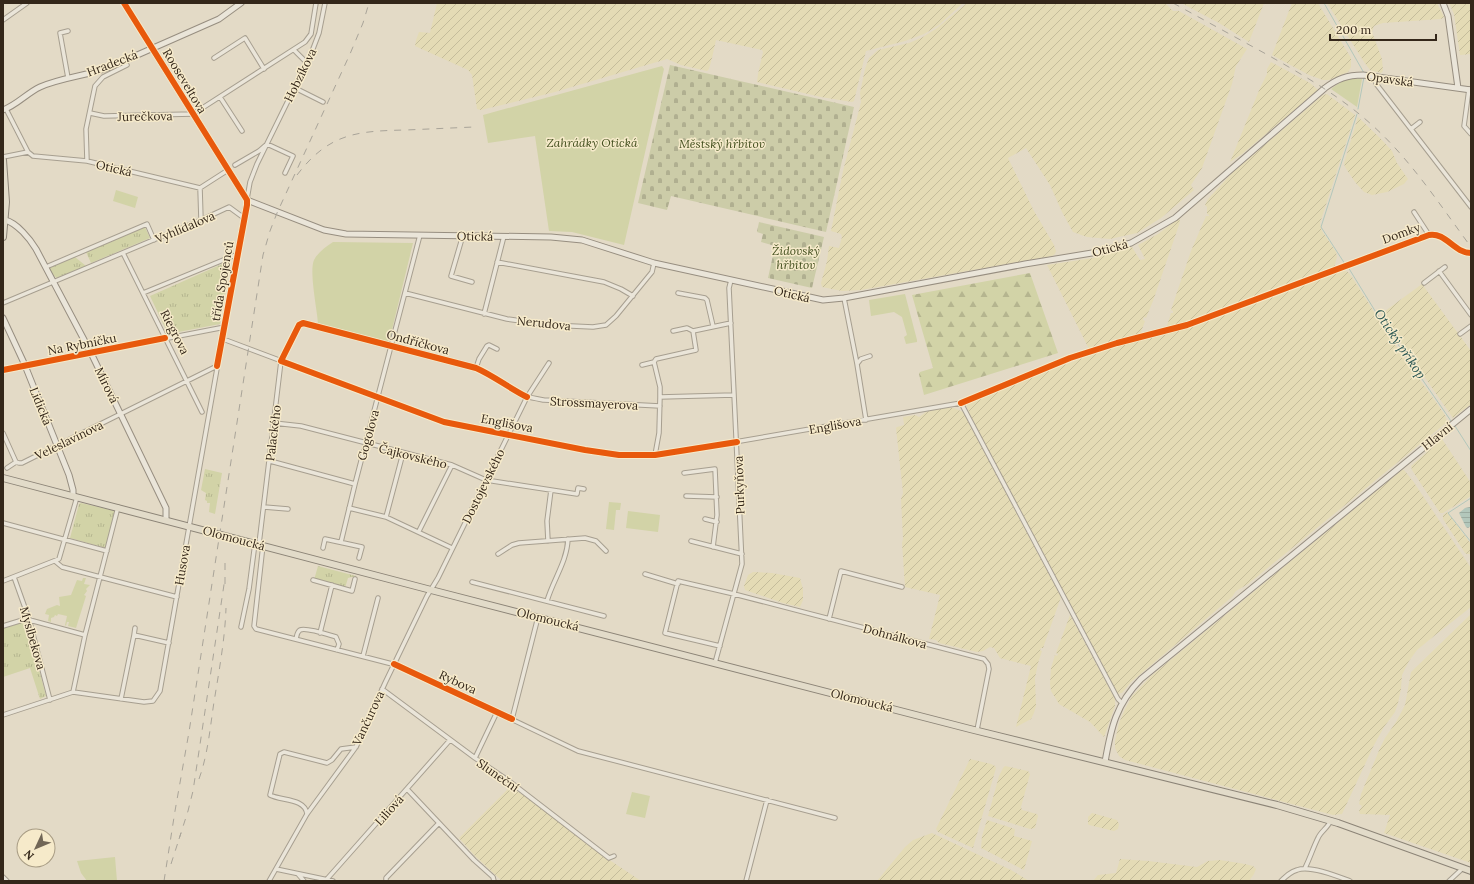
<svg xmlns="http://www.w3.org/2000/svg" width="1474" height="884" font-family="Lora,serif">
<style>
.farmland{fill:url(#farmland-furrows)}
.green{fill:#d2d3a7}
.forest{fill:url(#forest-firs)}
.cemetery{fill:url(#cemetery-stones)}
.park{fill:url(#park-tufts)}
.water{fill:url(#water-rules)}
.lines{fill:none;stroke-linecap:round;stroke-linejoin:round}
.stream{stroke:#b3c7bb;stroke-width:1}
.street-casing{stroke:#a79f90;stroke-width:5.5}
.secondary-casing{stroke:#978e80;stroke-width:7}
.primary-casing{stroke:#8c8477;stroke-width:8}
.street{stroke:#eae5d9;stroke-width:3.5}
.secondary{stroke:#eae5d9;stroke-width:5}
.primary{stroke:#e2dbc9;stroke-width:6}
.rail{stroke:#a9a499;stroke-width:1;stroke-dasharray:7 7;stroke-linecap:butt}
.cycleway-casing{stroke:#f6eaca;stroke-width:8}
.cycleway{stroke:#e8590c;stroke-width:6}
.labels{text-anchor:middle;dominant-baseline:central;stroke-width:3;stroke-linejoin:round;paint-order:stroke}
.street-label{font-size:12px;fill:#34271a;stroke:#f6eaca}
.park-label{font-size:12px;font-style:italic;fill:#455120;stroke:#f6eaca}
.water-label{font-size:13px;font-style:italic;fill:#285552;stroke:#f6eaca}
</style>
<defs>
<pattern id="farmland-furrows" width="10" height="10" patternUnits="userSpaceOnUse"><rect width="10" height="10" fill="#e4dbb5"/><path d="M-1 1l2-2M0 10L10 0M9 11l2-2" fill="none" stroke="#c4bc9b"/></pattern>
<pattern id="forest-firs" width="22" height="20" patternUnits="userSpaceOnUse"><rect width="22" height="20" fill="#d2d3a7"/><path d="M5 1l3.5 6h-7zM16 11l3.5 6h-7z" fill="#b5b58f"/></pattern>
<pattern id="cemetery-stones" width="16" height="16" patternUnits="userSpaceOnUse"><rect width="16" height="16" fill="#cccca8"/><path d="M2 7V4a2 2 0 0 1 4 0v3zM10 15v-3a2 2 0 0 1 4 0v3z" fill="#b0af90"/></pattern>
<pattern id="park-tufts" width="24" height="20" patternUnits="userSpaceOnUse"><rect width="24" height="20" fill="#d2d3a7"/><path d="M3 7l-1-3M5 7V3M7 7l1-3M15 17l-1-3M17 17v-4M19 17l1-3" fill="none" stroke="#b5b58f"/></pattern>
<pattern id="water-rules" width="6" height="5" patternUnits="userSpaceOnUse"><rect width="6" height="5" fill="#b3c7bb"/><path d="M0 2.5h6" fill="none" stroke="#9baba0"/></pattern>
</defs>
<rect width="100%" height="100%" fill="#e3dac6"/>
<path class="farmland" d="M437 3H963L939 25 924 34 905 41 866 51 854 101 852 102 821 97 757 82 758 74 763 52 762 50 716 40 712 58 709 69 707 71 681 65 667 59 555 92 481 110 477 109 472 75 468 70 415 46 416 40 419 32 430 33Z
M967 3H1165L1173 11H1179L1247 49 1236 66 1232 84 1202 168 1191 185 1194 190 1161 218 1137 233 1110 239 1087 237 1073 232 1062 212 1050 185 1026 148 1008 158 1034 211 1054 245 1056 251 1055 254 1052 256 861 290 842 291 822 287 821 283 827 261 829 246 839 248 842 237 841 234 831 231 843 171 859 110 861 102 860 93 865 69 869 58 878 50 909 43 923 37 937 28Z
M1181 3H1264L1249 42 1219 23Z
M1292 3H1318L1351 58V67L1348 72 1329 80H1323L1309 75 1272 55Z
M1327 3H1437L1444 17 1441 19 1383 23 1374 26 1372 32 1382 59 1383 71 1381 73 1370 70 1364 62Z
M1449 3H1471V54L1460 55 1454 14Z
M1271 62 1310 83 1318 90 1242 154 1230 162 1260 88 1267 74V69Z
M1327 94 1355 115 1320 223 1322 231 1336 252 1337 257 1334 268 1241 303 1230 304 1220 311 1213 314 1212 313 1188 322 1166 329 1171 313H1173V311L1171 310 1174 301 1191 251 1206 216H1209V215L1207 214V207L1205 205 1208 199 1232 173 1323 95Z
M1358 117 1381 139 1392 151 1397 163 1408 179 1404 184 1387 192 1372 195 1364 192 1355 182 1345 167 1344 163Z
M1179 218 1180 222 1153 301 1146 318 1144 317 1143 320 1145 321 1140 335 1089 349 1047 265 1093 258 1132 247 1140 260 1145 259 1138 245 1158 234Z
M1342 270 1348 272 1352 277 1391 339 1445 415 1447 421 1446 423 1248 584 1236 591 1232 597 1131 682 1122 693 1117 694 970 415 965 402 1109 348 1164 335Z
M1422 284 1471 351V404L1453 418 1384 319 1381 314Z
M941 408H954L963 412 1061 597 1043 648H1041L1040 650 1042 651 1038 663 1035 678 1036 706 1034 713 1031 719 1016 727 1031 666 1000 658 994 648 990 647 983 651 977 652 939 643 936 640 929 639 940 595 905 587 902 543 903 539 901 499 903 493 896 428 897 427 904 425 903 417 915 415 919 417 926 412Z
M1442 439 1471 483V496L1443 513H1440L1412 470 1411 466Z
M1402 470H1404L1413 481 1471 568V607L1434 636 1417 650 1409 661 1402 675 1401 689 1398 703 1395 712 1384 727 1373 747 1342 814 1333 815 1125 760 1119 756 1115 748V741L1119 723 1125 709 1132 696 1151 676Z
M1447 512 1471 544V554H1467L1465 553 1443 519V515Z
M753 572 772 573 800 578 803 589V600L800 607 783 603 745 590 744 586 748 575Z
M1471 614V863L1384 833 1390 815 1360 814 1359 811 1362 806 1359 804 1361 794 1380 748 1385 738 1396 722 1405 705 1411 672Z
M1070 615 1115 699V706L1104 737 1090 722 1059 704 1051 691 1050 684 1051 668 1055 655 1057 656 1058 654 1056 653Z
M970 759 991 764 995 766 996 768 973 848 938 832 936 829Z
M1005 766 1028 771 1030 774 1021 807 1022 810 1037 814 1038 816 1035 828 1030 829 988 816 999 776 1003 768Z
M510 787 534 802 599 853 641 881H502L475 856 459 838Z
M1092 813 1117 820 1119 824 1118 829 1114 831 1089 825 1088 824V817Z
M987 820 1015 829 1014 836 1032 841 1024 870 981 848 982 836Z
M932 833 1011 870 1029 881H877L905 847 913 840Z
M1120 859 1148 861 1197 867 1208 861 1220 860 1245 864 1253 866 1256 869 1254 874 1249 881H1093L1098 875 1116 873Z"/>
<path class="green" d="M662 66 664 69 624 245 572 232 549 231 535 136 488 143 483 115Z
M1352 78 1362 79 1357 107 1331 89 1342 81Z
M116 190 138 197 135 208 113 201Z
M333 242 413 243 389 342 326 327 318 323C317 309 309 271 314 260 318 252 326 247 333 242Z
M905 294 917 340V342L906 344 904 337 907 335 902 317 894 312 871 316 869 300Z
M609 502 621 503 620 510H616L614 530 606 529Z
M628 511 660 515 658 532 626 528Z
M83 578H86L84 584 90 585 86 589 87 591 84 595 86 596 76 628 68 626 69 622H67L66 626 65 625 67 616 58 614 57 616 55 615 54 617 51 618V622L48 621 49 615 45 614 47 609 57 605 60 606 59 597 71 595 77 580 82 581Z
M632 792 650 796 645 818 626 814Z
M115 857 117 881H87L81 873 77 861Z"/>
<path class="forest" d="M1030 273 1058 353 924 395 919 374 920 372 933 368 912 295Z"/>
<path class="cemetery" d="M670 65 854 107 826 232 671 196 667 210 638 203Z
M759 222 824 237 812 288 768 278 775 246 761 242 763 234 757 232Z"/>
<path class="park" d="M144 227H145L150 238 91 263 86 252Z
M75 257 86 266 57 278 54 276 49 267Z
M231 260 220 324 168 334 150 296Z
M205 469 222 473 215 514 209 512 210 503H207V501L205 500 206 493 201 490Z
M81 503 115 511 106 548 70 538 79 504Z
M318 566 356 576V578L352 577 348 578 345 588 314 580Z
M26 620 46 696 40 699 30 668 3 677V628Z"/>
<path class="water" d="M1470 507 1471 526 1468 528 1466 527 1459 513 1465 508Z"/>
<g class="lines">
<path class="stream" d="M1324 3 1364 73
M1358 109 1364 77
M1345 264 1321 227 1357 114
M1348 267 1377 314 1451 421
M1455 426 1471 451
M1471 498 1448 513 1471 542"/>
<g class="street-casing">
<path id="street" d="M124 3 152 48
M3 20 27 3
M294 50 307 63
M214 58 245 38 264 69
M1373 77 1377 85 1471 207
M68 78 60 33 68 31
M295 88 323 102
M1469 89 1464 126 1471 134
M220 97 242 131
M6 109 28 152
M90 113 104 116 193 114 305 42 311 34 316 3
M1411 129 1420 122
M28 152 33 156 87 161 200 188
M3 157 28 152
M87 161 86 129 95 86 103 77 127 65
M235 165 259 151 267 144 293 156 285 173
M1414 212 1429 235
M201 220 200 188 228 170
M463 235 451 276 472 282
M123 253 202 412
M497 262 604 282 621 289 633 296
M46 267 147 224 154 240
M1336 269 1429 235C1446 232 1454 253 1471 253
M1439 271 1471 315
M1424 283 1445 267
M143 293 238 254
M405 293 507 319 550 325 593 327 606 325 616 316 652 272 654 263
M678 293 705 298 707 300 713 326
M844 298 857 364
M3 303 201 220 229 207 244 218
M484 314 504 236
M673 331 687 328 693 331
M1460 334 1471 326
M223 339 444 422 605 454 629 456 665 454 961 403 1118 699 1122 703
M654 362 656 359 696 350 693 331 731 323
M642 365 654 362 660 387V397L659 433 655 455
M476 368 479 359 487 346 489 345 497 349
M3 370 225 327
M660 397 734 395
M866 420 857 364 861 359 870 356
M274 423 301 426 452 465 486 480 577 494 578 488 584 489
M3 433 16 462
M270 461 355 484
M7 468 16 462 19 463H22L217 366
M684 473 715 469 717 515 713 547
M686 496 717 497
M264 507 288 509
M349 508 386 517 452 548
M386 517 403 453
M705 519 717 522
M3 523 107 551
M419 531 452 465
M548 541 547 521 551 490
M691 541 742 554
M341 542 355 484 420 235
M259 544 281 361 299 325 303 323 476 368C493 376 508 389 526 396 531 398 538 399 544 400L660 406
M263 545 254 626 256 629 400 666 578 751 835 818
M323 548 325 539 362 547 359 558
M498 554 512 545 519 543 585 538 596 541 606 551
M56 562 62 567 177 597
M645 574 678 584
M14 577 29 619 50 700
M313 580 352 591 355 579
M3 581 59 559 77 497
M472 582 604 616
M547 601C553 580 567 562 568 539
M829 619 841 571 902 587
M3 626 26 619 85 635
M241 627 249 589 255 543
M320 633 332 585
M134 635 135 628
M296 639C297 635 297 632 300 630 306 627 329 635 336 637L339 644 337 650
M720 646 665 633 678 581 734 594 984 659 988 664 989 669 977 730
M363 656 378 598
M715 663 742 564 729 288 731 280
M382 689 475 758 509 781 609 858 614 856
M73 692 85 635 118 507
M121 699 134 635 169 643
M3 715 73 692 144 702 153 701 160 691 250 182 257 164 311 54 319 33 325 3
M512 719 538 617
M475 758 497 712
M407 789 474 860 493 877 494 881
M307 814C305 798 281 801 270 795L280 754 284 752 327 763 332 760 341 749 356 747
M1305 868C1310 858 1313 848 1318 838 1321 831 1328 828 1331 820
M276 869 333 881
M298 874 304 881
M3 877 7 881
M327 879 450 740
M269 881 307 814 356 747 385 683 427 596 438 578 527 397 549 363
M386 881V878L439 823
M746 881 767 800
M1281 881C1286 876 1290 872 1297 870 1310 865 1337 876 1350 881
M1449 881 1463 868"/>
</g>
<g class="secondary-casing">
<path id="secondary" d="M1443 3 1448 16 1458 88
M152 48 247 200 324 230 346 234 551 237 582 240 654 263 823 300 844 298 1025 264 1098 252 1131 243 1175 218 1325 88C1337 79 1347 75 1363 75L1471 90
M3 110C17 105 27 93 40 87 63 77 87 76 110 67L219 19 241 3
M5 220C17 223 30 239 36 249L91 353 166 508V520
M3 318 24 363 69 475 73 490V496
M1105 762C1111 728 1116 704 1141 679L1471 409"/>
</g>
<g class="primary-casing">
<path id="primary" d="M3 160 6 202 3 237
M3 478 431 590 970 729 1277 805 1338 823 1471 871"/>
</g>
<use href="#street" class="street"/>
<use href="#secondary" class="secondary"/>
<use href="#primary" class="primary"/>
<path class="rail" d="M1173 3C1204 20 1235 37 1266 54 1303 75 1340 96 1372 125 1411 160 1440 205 1471 247
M297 175C329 133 357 131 406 130 429 129 451 128 474 127
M225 584V560
M199 779C208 754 210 728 214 702 219 671 225 639 226 608
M179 839 188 811 193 791 225 578
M171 864 181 833
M164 881 175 811 189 732 263 255 270 231 277 213 350 54 363 23 369 3"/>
<g class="cycleway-casing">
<path id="cycleway" d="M124 3 247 200V205L217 366
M3 370 165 338
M527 397C509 388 494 376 476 368L303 323 299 325 281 361 444 422 585 450 619 455H655L737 442
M961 403 1070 358 1117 343 1187 325 1429 235C1446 232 1454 253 1471 253
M394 664 512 719"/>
</g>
<use href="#cycleway" class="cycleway"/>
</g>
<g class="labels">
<g class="street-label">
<text transform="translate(112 63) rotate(-21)">Hradecká</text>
<text transform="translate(300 75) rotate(-64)">Hobzíkova</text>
<text transform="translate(1390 79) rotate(8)">Opavská</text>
<text transform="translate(185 81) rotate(59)">Rooseveltova</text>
<text transform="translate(145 116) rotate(-1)">Jurečkova</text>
<text transform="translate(114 168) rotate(13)">Otická</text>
<text transform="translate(185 227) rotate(-23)">Vyhlídalova</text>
<text transform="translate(1401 233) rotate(-20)">Domky</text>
<text transform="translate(475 236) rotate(1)">Otická</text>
<text transform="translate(1110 248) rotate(-15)">Otická</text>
<text transform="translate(222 281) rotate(-80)">třída Spojenců</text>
<text transform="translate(792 294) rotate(13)">Otická</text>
<text transform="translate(544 323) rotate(6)">Nerudova</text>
<text transform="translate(175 332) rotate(63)">Riegrova</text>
<text transform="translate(418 342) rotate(15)">Ondříčkova</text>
<text transform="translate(82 344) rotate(-11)">Na Rybníčku</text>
<text transform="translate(107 385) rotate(64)">Mírová</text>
<text transform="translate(594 403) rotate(3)">Strossmayerova</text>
<text transform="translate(41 406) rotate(68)">Lidická</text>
<text transform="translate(507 423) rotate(11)">Englišova</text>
<text transform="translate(835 425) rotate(-10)">Englišova</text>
<text transform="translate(273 433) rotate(-83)">Palackého</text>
<text transform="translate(368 435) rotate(-75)">Gogolova</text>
<text transform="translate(1437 436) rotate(-39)">Hlavní</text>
<text transform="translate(69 440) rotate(-26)">Veleslavínova</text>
<text transform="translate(413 456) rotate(14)">Čajkovského</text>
<text transform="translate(739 485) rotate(-92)">Purkyňova</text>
<text transform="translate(483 486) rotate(-64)">Dostojevského</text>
<text transform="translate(234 538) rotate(15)">Olomoucká</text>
<text transform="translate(182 565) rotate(-80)">Husova</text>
<text transform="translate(548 619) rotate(14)">Olomoucká</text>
<text transform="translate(895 636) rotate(15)">Dohnálkova</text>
<text transform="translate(33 638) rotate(74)">Myslbekova</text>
<text transform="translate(458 682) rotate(25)">Rybova</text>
<text transform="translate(862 700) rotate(14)">Olomoucká</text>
<text transform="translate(368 718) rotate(-65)">Vančurova</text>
<text transform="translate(498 775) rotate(35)">Sluneční</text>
<text transform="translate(389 810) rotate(-48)">Liliová</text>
</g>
<g class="park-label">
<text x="592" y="142">Zahrádky Otická</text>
<text x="722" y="143">Městský hřbitov</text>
<text x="796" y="250">Židovský<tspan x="796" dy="14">hřbitov</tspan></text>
</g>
<g class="water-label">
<text transform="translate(1400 344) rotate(56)">Otický příkop</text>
</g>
</g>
<rect width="1474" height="884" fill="none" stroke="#34271a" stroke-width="8"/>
<g transform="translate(36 848) rotate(226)"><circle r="19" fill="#f6eaca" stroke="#a89c84"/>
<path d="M0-3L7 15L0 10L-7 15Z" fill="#716656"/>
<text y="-6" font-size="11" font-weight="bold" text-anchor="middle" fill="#34271a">N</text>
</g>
<path d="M1330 34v6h106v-6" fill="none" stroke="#34271a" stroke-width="2"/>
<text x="1336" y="34" font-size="12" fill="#34271a" stroke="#f6eaca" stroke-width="3" paint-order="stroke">200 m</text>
</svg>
